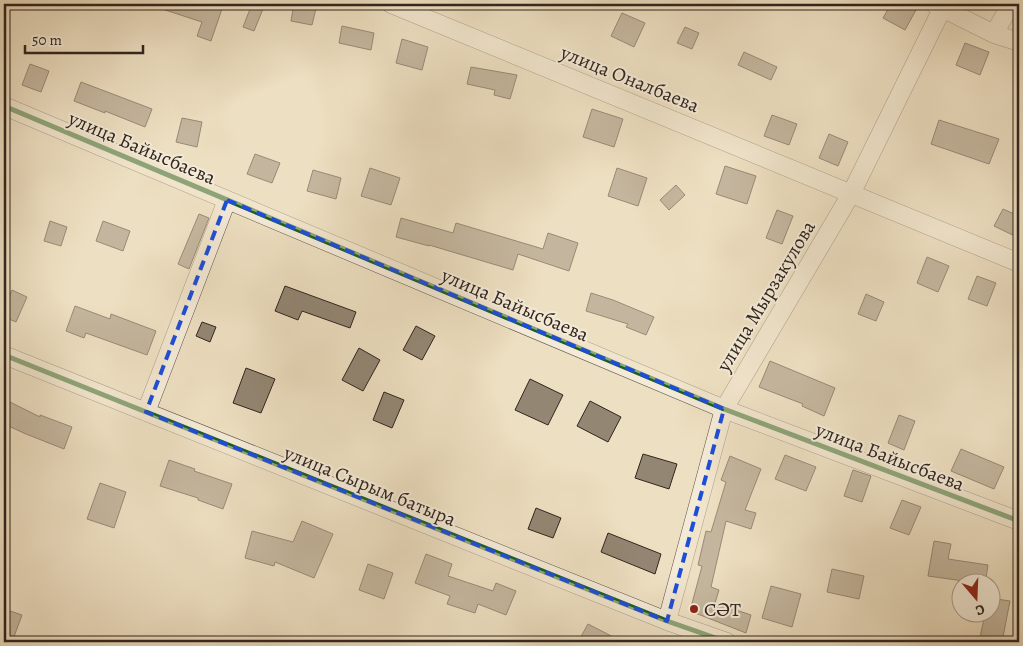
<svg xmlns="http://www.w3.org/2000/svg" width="1023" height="646" font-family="Alegreya,serif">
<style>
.building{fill:#938673;stroke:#31251f}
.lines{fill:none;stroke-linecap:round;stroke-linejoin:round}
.minor-casing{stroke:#605448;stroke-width:19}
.minor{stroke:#f3ead7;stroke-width:18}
.cycleway-casing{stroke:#f3ead7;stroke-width:8}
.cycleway{stroke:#1b5e20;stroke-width:5}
.marked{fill:none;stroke:#1d4ed8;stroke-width:4;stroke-dasharray:10 6;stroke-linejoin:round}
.poi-dot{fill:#8f2418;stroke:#f3ead7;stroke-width:2}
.labels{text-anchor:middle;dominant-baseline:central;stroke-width:4;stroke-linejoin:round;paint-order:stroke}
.street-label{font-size:20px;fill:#31251f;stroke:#f3ead7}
.poi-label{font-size:20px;fill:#31251f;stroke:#f3ead7;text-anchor:start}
</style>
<rect width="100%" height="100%" fill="#eddfc1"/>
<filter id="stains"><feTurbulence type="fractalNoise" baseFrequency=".004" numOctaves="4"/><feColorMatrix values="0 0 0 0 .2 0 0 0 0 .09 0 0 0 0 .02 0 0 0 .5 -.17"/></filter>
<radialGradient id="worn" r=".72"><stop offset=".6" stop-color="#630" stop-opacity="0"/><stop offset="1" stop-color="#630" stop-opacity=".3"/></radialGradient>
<path class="building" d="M153 4H216L223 6 211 41 197 36 202 22 153 6Z
M252 4H265L254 31 243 27Z
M294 4H317L312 25 291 21Z
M891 4H910L917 8 905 30 883 18Z
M622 13 645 23 634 47 611 36Z
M342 26 374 33 371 50 339 43Z
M685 27 699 33 692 49 677 43Z
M402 39 428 47 422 70 396 63Z
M965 43 989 52 980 75 956 65Z
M744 52 777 67 771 80 738 65Z
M30 64 49 71 41 92 22 85Z
M471 67 517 75 510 99 494 95 495 90 467 84Z
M81 82 152 109 145 127 105 111V113L74 101Z
M592 109 623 119 614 147 583 137Z
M772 115 797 124 789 145 764 136Z
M182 118 202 122 197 147 176 142Z
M939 120 999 139 989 164 931 144Z
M829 134 848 142 838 166 819 158Z
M255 154 280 163 272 183 247 174Z
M725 166 756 176 747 204 716 194Z
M370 168 400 178 391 205 361 196Z
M617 168 647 178 638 206 608 196Z
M313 170 341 178 336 199 307 191Z
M676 185 685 195 669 210 660 200Z
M1003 209 1019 216V238L994 226Z
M777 210 793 216 782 244 766 238Z
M199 214 209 218 189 269 178 264Z
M401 218 453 233 456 223 543 249 548 233 578 243 569 271 518 254 513 270 429 245V246L396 237Z
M50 221 67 227 61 246 44 241Z
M103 221 130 231 123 251 96 241Z
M927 257 949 266 938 292 917 283Z
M977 276 996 283 987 306 968 299Z
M285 286 356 312 350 328 302 311 298 320 275 311Z
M12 290 27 297 16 322 4 317V311Z
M591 293 613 300 654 317 646 335 626 327 628 324 586 311Z
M866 294 884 302 876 321 858 314Z
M75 306 110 319 111 314 156 331 147 355 86 333 84 338 66 331Z
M202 322 216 327 210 342 196 336Z
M416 326 435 336 422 360 403 350Z
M359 348 380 360 363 391 342 380Z
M770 361 835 388 824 416 802 406 803 404 759 387Z
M246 368 275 379 261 413 233 403Z
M530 379 563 395 548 425 515 410Z
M384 392 404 400 392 428 373 420Z
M590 401 621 417 608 442 577 426Z
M10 402 40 417V415L72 427 64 449 26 434 4 424V415Z
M899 415 915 421 904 450 888 443Z
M961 449 1004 467 994 489 951 471Z
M643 454 677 464 669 489 635 478Z
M785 455 816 467 806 491 775 479Z
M730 456 761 469 745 510 756 513 751 529 726 521 711 587 719 590 715 603 751 615 746 633 690 611 702 566 698 565 706 531 711 532 726 482 721 480Z
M169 460 195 469 194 471 232 484 223 509 198 500V498L160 486Z
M853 470 871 476 862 502 844 496Z
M100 483 126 492 114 528 87 519Z
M902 500 921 507 909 535 890 528Z
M536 508 561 518 553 538 528 529Z
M302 521 333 534 314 578 275 562 274 566 245 558 252 531 293 542Z
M608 533 661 554 655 574 601 552Z
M934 541 951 544 948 559 988 565 985 584 928 576Z
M426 554 452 564 448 576 493 591 496 583 516 591 506 615 478 604 475 613 447 604 450 596 415 583Z
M368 564 393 573 384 599 359 590Z
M832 569 864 576 859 599 827 592Z
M771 586 801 594 792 627 762 618Z
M990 598 1010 601 1002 642H979L985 614H990Z
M4 609 22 615 12 642H4Z
M588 624 623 642H578Z"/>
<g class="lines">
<g class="minor-casing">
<path id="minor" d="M391 4 1019 263
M934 4 994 34 1019 42
M994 34 1011 4
M4 106 724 409 1019 521
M4 355 667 621 727 642
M146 412 227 200
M667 621 724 409 851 194 942 9"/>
</g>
<use href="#minor" class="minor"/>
<g class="cycleway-casing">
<path id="cycleway" d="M4 106 724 409 1019 521
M4 355 667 621 727 642"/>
</g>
<use href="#cycleway" class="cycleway"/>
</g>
<path d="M0 0H1023V646H0ZM227 200 724 409 667 621 146 412Z" fill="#eddfc1" fill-opacity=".55" fill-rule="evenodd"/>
<path class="marked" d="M227 200 724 409 667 621 146 412Z"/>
<circle class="poi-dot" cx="694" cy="609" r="5"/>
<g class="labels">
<g class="street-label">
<text transform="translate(630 79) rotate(22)">улица Оналбаева</text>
<text transform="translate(142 148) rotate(23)">улица Байысбаева</text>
<text transform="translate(766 296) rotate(-59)">улица Мырзакулова</text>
<text transform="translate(515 305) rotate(23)">улица Байысбаева</text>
<text transform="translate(890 457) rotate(21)">улица Байысбаева</text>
<text transform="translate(370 486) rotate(22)">улица Сырым батыра</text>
</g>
<g class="poi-label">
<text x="704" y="609">СƏТ</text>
</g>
</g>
<rect width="1023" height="646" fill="none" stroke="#eddfc1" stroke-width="20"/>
<rect x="5" y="5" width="1013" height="636" fill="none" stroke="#31251f" stroke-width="2.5"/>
<rect x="10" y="10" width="1003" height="626" fill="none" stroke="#31251f"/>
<g transform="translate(976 598) rotate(161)"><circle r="24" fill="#f3ead7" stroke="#a59b8d"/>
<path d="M0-4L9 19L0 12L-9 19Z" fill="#8f2418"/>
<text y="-8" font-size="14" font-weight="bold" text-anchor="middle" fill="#31251f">С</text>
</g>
<path d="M25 45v8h118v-8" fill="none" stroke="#31251f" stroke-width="2.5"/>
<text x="32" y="45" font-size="15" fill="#31251f" stroke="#f3ead7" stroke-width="4" paint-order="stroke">50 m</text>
<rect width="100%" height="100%" filter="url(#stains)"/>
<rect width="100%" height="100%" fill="url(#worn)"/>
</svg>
